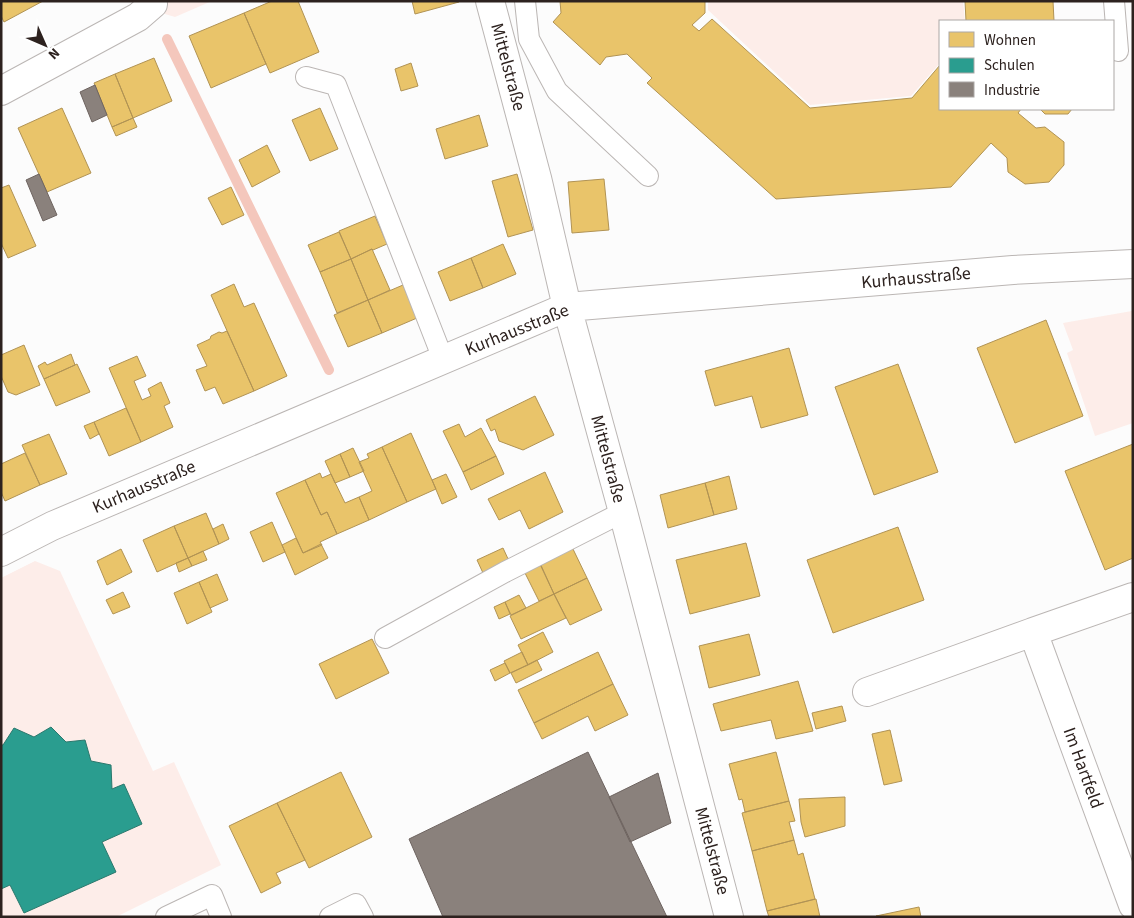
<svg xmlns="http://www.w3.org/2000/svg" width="1134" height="918" font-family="'Source Sans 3',sans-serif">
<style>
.green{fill:#fdede9}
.homes{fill:#e9c46a;stroke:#b19354}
.schools{fill:#2a9d8f;stroke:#2b786d}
.industry{fill:#8a817c;stroke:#6e6460}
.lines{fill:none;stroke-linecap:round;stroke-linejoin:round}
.stream{stroke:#f4c7bc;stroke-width:10}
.service-casing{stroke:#bbb6b4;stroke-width:22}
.minor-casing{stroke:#bbb6b4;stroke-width:30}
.service{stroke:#fff;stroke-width:20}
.minor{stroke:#fff;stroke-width:28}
.labels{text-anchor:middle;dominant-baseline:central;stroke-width:5;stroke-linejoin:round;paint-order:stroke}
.street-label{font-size:18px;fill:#2d221f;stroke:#fff}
</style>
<rect width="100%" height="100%" fill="#fcfcfc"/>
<path class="green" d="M133 1H212L175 17 135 5Z
M708 1H963L965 21H940V63L911 96 810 105 708 10Z
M1132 311 1133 423 1095 436 1067 353 1073 350 1063 323Z
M35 561 60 571 153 771 174 762 221 865 116 917H1V578Z"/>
<path class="homes" d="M1 1H43L4 22 1 16Z
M272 1H298L319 52 270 73 244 13Z
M412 1H459V2L415 14Z
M560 1H705V13L692 25 699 31 712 19 810 108 912 98 940 65V109H1021L1018 113 1036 128 1045 127 1064 142V165L1049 182 1025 184 1008 172 1007 158 991 143 951 187 776 199 647 83 652 78 627 54 606 57 600 65 553 22 561 13Z
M965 1H1053L1054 21H966Z
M244 13 266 64 211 88 189 36Z
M154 58 172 101 133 118 115 74Z
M411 63 418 86 401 91 395 69Z
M115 74 133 118 112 127 94 83Z
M62 108 91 173 47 192 18 128Z
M320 108 338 149 310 161 292 120Z
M1040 109H1072L1068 114H1045Z
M479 115 488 146 445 159 436 129Z
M133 118 137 127 116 136 112 127Z
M267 145 280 172 252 187 239 160Z
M517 174 533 230 508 237 492 181Z
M604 179 609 230 572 233 568 182Z
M9 185 36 246 8 258 1 243V188Z
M231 187 244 215 222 225 208 198Z
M375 216 387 244 373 250 372 249 351 259 339 231Z
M339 232 351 259 320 272 308 245Z
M503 244 516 274 483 288 471 258Z
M372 249 390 290 368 300 351 259Z
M471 258 483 288 450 301 438 272Z
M351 259 368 300 337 313 320 272Z
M234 284 244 307 254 303 287 376 254 391 211 295Z
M403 285 417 318 382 333 368 300Z
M368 300 382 333 348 347 334 315Z
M1046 320 1083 416 1015 443 977 348Z
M227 331 254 391 223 404 215 387 205 391 196 370 207 366 197 345 210 339 211 336 219 332 222 333Z
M24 345 40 385 16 395 8 392 1 376V355Z
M789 348 808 415 761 428 752 396 715 406 705 371Z
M71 354 75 365 44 379 38 366 45 362 47 365Z
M137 356 146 376 134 381 142 400 151 396 148 389 161 382 170 403 164 406 173 427 141 442 109 368Z
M77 364 90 392 56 406 44 379Z
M898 364 938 472 874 495 835 387Z
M535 396 554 435 523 450 499 441 495 429 491 431 486 420Z
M126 408 141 442 109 456 94 422Z
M94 422 99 434 90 439 84 426Z
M459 424 465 437 481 428 496 456 463 472 443 431Z
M411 433 436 489 407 502 382 447Z
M49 434 67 474 40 485 22 445Z
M1133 444V558L1105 570 1065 471Z
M382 447 407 502 369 520 359 497 372 491 359 462 369 458 367 454Z
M353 448 364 471 350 477 340 454Z
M25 453 40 485 5 501 1 492V464Z
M340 454 350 477 335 483 325 461Z
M496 456 504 474 471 490 463 472Z
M545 472 563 512 529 529 520 510 499 520 488 499Z
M320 473 322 478 331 474 345 503 359 497 369 520 337 534 327 512 321 515 305 480Z
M446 474 457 497 442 504 432 480Z
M729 476 737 509 714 515 705 483Z
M305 480 321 515 327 512 337 534 320 542 322 545 303 553 276 493Z
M705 483 714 515 668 528 660 495Z
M206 513 219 544 188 558 174 526Z
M272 522 285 552 263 562 250 532Z
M223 524 229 539 219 544 213 529Z
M174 526 188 558 157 572 143 540Z
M898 527 924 600 833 633 807 560Z
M296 538 303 553 321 544 328 558 295 575 282 545Z
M746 543 760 596 690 614 676 560Z
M572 547 587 578 554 594 540 563Z
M503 548 509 561 483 573 477 560Z
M121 549 132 572 107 585 97 561Z
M203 551 207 560 192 566 188 558Z
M188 558 192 566 179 572 176 563Z
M538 560 554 594 539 601 522 567Z
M217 574 228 600 210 608 199 582Z
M587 578 602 610 570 625 554 594Z
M199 582 212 612 187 624 174 593Z
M123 592 130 607 113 614 106 600Z
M554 594 566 618 521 639 510 616Z
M519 595 526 608 511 615 505 602Z
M505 602 510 614 499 619 494 607Z
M543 632 553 652 528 665 518 645Z
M749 634 760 675 709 688 699 646Z
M372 639 389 673 336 699 319 664Z
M522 652 528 665 510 673 504 661Z
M598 652 613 684 534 723 518 690Z
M537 660 542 670 516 683 511 673Z
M505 663 510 673 495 681 490 670Z
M798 681 813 731 776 739 771 720 721 731 713 704Z
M613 684 628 715 595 731 588 716 542 739 534 723Z
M842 706 846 721 816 729 812 713Z
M890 730 902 781 884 785 872 734Z
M776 752 789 801 745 812 742 799 739 800 729 764Z
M341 772 372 837 309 868 277 803Z
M845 797V826L805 837 801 822 799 799Z
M789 801 795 821 789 822 794 840 752 851 742 813Z
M277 803 305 860 276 873 281 883 261 893 229 826Z
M794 840 798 855 803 853 815 899 767 911 752 851Z
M816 899 820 917H769L767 911Z
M919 907 921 917 876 916Z"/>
<path class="schools" d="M51 727 66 742 85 740 91 761 111 765 112 789 124 784 142 824 102 842 116 872 24 913 10 885 1 889V745H3L14 728 34 737Z"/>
<path class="industry" d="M95 85 107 115 92 122 80 92Z
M39 174 57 215 43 221 26 180Z
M588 752 667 917H443L409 839Z
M658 773 671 823 630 842 609 797Z"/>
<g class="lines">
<path class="stream" d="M167 39 329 370"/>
<g class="service-casing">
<path id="service" d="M525 1 529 39 557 91 648 176
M1114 1 1118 51
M306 77 336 85 443 359
M385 638 505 572 623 512
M166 917 212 895 221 917
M330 917 356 904 363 917"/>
</g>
<g class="minor-casing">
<path id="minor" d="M490 1 537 178 567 307 623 512 729 917
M1 91 138 17 153 4
M1 552 52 526 567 307 1013 270 1133 264
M1033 632 1133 597
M867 692 1033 632 1133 905"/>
</g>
<use href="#service" class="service"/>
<use href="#minor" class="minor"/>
</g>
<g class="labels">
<g class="street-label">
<text transform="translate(508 67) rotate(75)">Mittelstraße</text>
<text transform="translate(916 278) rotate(-5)">Kurhausstraße</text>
<text transform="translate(517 330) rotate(-22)">Kurhausstraße</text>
<text transform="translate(608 459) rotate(75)">Mittelstraße</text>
<text transform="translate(144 487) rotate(-23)">Kurhausstraße</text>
<text transform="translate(1083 768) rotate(70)">Im Hartfeld</text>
<text transform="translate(712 851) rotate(75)">Mittelstraße</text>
</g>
</g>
<rect width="1134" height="918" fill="none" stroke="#2d221f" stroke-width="5"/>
<rect x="939" y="20" width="175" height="90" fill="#ffffff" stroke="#aba7a5"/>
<rect x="949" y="32" width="25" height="15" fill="#e9c46a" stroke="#aba7a5"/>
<text x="984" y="45" font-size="15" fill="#2d221f">Wohnen</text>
<rect x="949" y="58" width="25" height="15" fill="#2a9d8f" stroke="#aba7a5"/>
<text x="984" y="70" font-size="15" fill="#2d221f">Schulen</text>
<rect x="949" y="82" width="25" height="15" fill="#8a817c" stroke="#aba7a5"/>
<text x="984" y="95" font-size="15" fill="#2d221f">Industrie</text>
<g transform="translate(45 45) rotate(135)" stroke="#ffffff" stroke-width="4" paint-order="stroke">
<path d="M0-4L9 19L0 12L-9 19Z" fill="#2d221f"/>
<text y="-8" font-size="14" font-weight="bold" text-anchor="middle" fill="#2d221f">N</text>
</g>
</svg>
